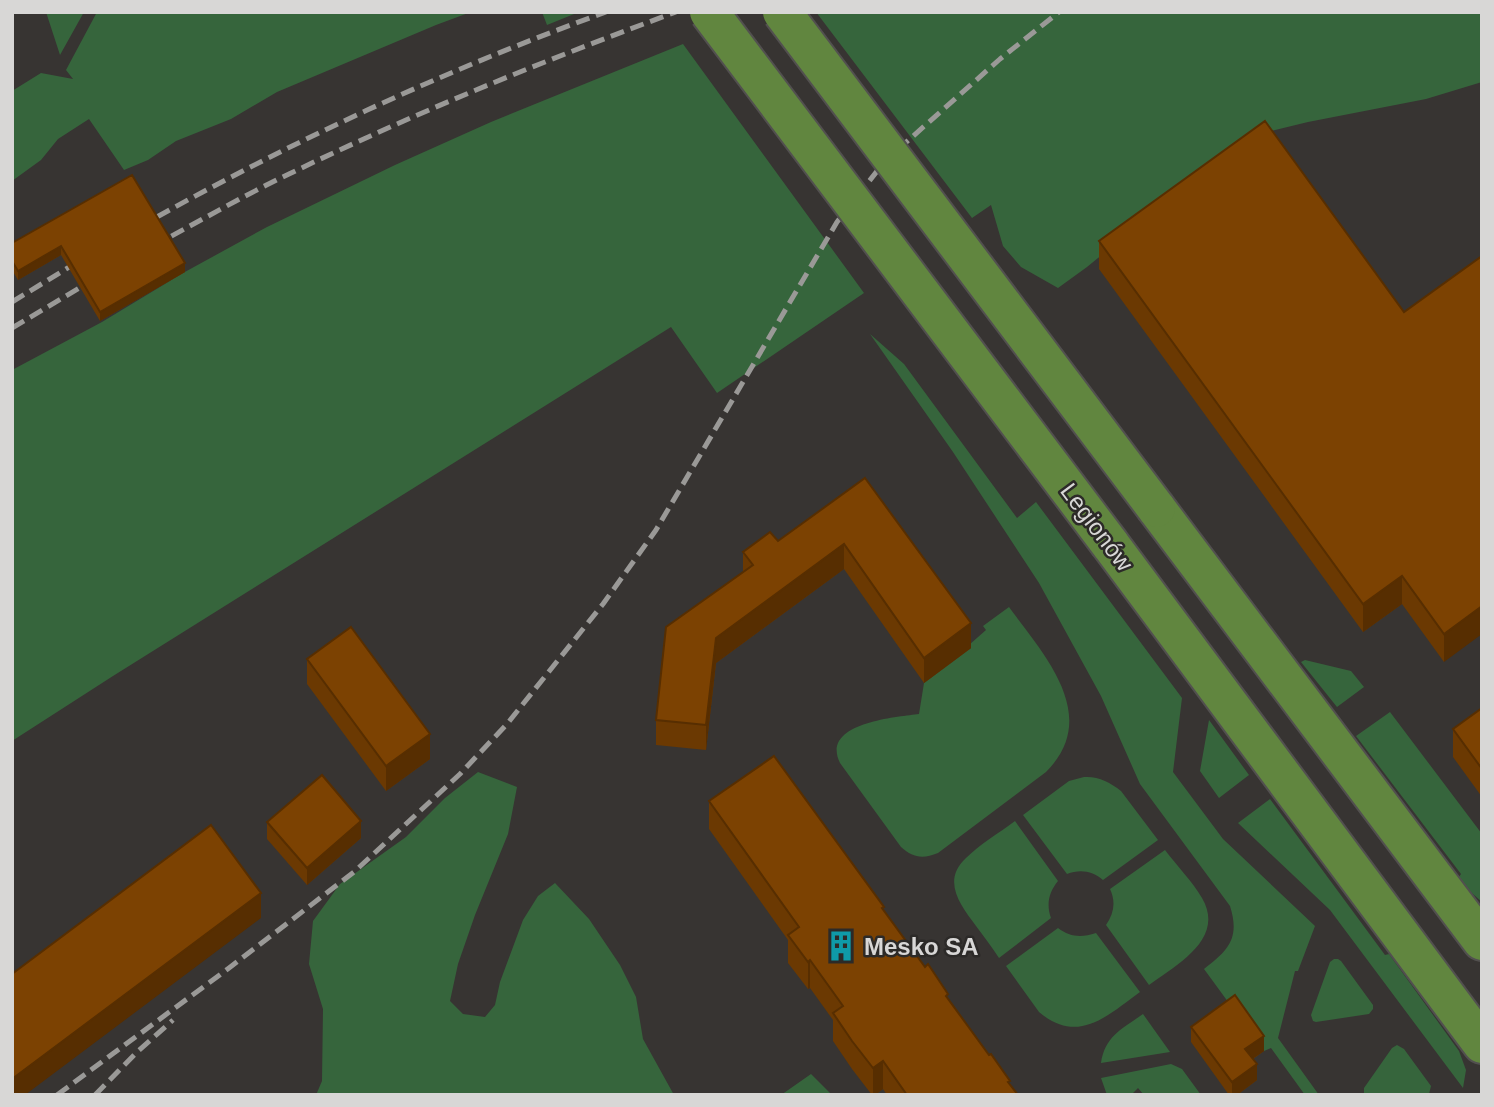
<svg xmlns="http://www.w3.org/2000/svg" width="1494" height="1107" font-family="Arial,sans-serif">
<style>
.green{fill:#36653c}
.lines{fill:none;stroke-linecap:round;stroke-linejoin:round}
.primary-casing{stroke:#52504f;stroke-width:42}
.primary{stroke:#61863f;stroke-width:38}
.rail{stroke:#9a9997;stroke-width:5;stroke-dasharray:14 7;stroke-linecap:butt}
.primary-bridge-casing{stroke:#52504f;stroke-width:42;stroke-linecap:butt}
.primary-bridge{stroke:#61863f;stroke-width:38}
.wall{fill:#6b3902}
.shaded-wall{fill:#572e01}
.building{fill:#7c4202;stroke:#572e01;stroke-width:2}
.labels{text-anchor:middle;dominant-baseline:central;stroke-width:5;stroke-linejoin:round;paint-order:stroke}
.street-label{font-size:24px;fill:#d8d7d6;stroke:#2c2a28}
.poi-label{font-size:24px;font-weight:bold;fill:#d8d7d6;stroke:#2c2a28;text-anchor:start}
</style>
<rect width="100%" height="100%" fill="#373432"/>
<path class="green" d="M46 12H84L60 55Z
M97 12H471L436 25 277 92 231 119 176 141 148 160 124 170 89 119 58 139 41 160 12 181V91L41 73 73 79 66 70Z
M542 12H579L547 25Z
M816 12H1482V82L1426 99 1308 122 1246 137 1087 267 1058 288 1021 267 1003 246 991 205 972 218Z
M683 44 864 293 717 393 671 327 113 676 12 741V370L102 322 183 273 267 227 395 165 491 122Z
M870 334 904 364 1017 518 1036 502 1182 698 1173 772 1223 839 1315 926 1298 971H1295L1278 1038 1319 1095H1305L1271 1048 1264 1051 1204 969C1229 950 1240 938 1230 906L1140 784 1101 696 1039 583 953 452Z
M1009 607C1044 655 1102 716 1046 772L938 853C923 859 913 858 901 847L840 763C820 723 896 717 919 714L924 683 971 648 969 645 986 630 983 626Z
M1305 660 1351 671 1364 687 1337 707 1301 662Z
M1390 712 1482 834V902L1466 888 1459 877 1461 874 1356 736Z
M1209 720 1249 775 1219 798 1200 771Z
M478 772 517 787 508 834 475 915 458 964 450 1001 463 1014 485 1017 495 1005 500 982 523 920 538 896 555 883 589 919 620 965 636 997 643 1039 674 1095H316L322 1081 323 1009 309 964 313 921 340 884 406 837 445 798Z
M1084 777C1098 776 1110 782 1121 791L1158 840 1103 880C1093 871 1080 869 1067 874L1023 815 1069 781Z
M1270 799 1385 955 1389 954 1459 1051 1466 1070 1463 1088 1330 910 1238 823Z
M1015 821 1058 881C1049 892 1046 904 1051 918L999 958C992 947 984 937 976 926 961 906 941 881 966 858 980 844 999 833 1015 821Z
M1165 850C1177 866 1192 881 1202 898 1226 939 1176 965 1149 985L1106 925C1114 913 1116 902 1110 889Z
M1058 928C1070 937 1081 938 1096 933L1140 992C1107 1016 1078 1045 1039 1012L1006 966Z
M1334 959H1338L1341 961 1373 1005V1009L1369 1014 1316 1022 1313 1021 1311 1015 1330 962Z
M1143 1014 1170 1052 1101 1063C1105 1036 1122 1029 1143 1014Z
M1397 1045 1404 1049 1431 1086 1429 1094 1364 1095V1088L1392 1048Z
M1171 1064 1182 1069 1201 1095H1144L1138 1088 1131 1095H1107L1101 1078Z
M811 1074 832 1095H781Z"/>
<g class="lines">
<g class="primary-casing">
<path id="primary" d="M1156 508 1482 941
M1110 544 1482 1044"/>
</g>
<use href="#primary" class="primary"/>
<path class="rail" d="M139 227C288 143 445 70 606 12
M153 246C198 222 243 196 289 174 415 113 545 60 676 12
M12 302 84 258
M12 328 98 277
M57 1095 229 968 354 872 460 774 507 724 603 604 656 530 837 222 885 161 1000 59 1059 12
M95 1095 137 1052 173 1020"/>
<g class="primary-bridge-casing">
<path id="primary-bridge" d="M709 12 1110 544
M782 12 1156 508"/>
</g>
<use href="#primary-bridge" class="primary-bridge"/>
</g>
<path class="wall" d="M132 175 185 272 100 321 61 255 18 280 12 270V243Z
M1099 241 1404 312 1482 256 1444 662 1402 604 1363 632 1099 269Z
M865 478 971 648 924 683 844 569 716 663 706 750 656 745V720L743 572V552L778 541Z
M307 659 430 759 386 791 307 684Z
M1482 708V797L1453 757V729Z
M709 801 884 911 1018 1095H887L883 1089 875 1095H872L852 1069 833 1041V1020L810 988 808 989 788 963V940L709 829Z
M267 822 361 838 307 885 267 839Z
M1191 1027 1264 1051 1253 1059 1257 1080 1237 1095H1229L1191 1042Z"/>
<path class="shaded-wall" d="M61 246V255L18 280V271Z
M185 263V272L100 321V312Z
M844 544V569L716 663 706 750V725L716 638Z
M1402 576V604L1363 632V604Z
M1482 606V634L1444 662V634Z
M971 623V648L924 683V658Z
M430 734V759L386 791V766Z
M361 821V838L307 885V868Z
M261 893V918L25 1095H12V1079Z
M810 960V988L808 989V962Z
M1264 1036V1051L1245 1064V1049Z
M883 1061V1089L875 1095H873V1068Z
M1257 1064V1080L1237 1095H1232V1082Z"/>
<path class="building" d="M1265 121 1404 312 1482 256V606L1444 634 1402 576 1363 604 1099 241Z
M132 175 185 263 100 312 61 246 18 271 12 261V243Z
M865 478 971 623 924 658 844 544 716 638 706 725 656 720 666 627 753 565 743 552 770 532 778 541Z
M351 627 430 734 386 766 307 659Z
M1482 708V769L1453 729Z
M774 756 884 907 882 908 925 967 928 964 948 994 946 996 989 1055 991 1054 1010 1081 1008 1082 1018 1095H907L883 1061 873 1068 852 1041 833 1013 843 1006 810 960 808 962 788 935 799 927 709 801Z
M322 775 361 821 307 868 267 822Z
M211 825 261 893 12 1079V974Z
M1235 995 1264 1036 1245 1049 1257 1064 1232 1082 1191 1027Z"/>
<defs>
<g id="building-bare" transform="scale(2.415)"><path d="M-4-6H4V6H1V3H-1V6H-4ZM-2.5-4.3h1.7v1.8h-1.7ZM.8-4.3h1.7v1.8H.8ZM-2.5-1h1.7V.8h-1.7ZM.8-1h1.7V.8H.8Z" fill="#0f9aa8" stroke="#2c2a28" stroke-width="2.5" paint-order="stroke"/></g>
</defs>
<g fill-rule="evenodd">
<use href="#building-bare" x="841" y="946"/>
</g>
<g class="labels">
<g class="street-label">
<text transform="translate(1097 527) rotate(53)">Legionów</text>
</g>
<g class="poi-label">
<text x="864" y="946">Mesko SA</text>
</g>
</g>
<rect width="1494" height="1107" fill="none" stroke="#d8d7d6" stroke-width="28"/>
</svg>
